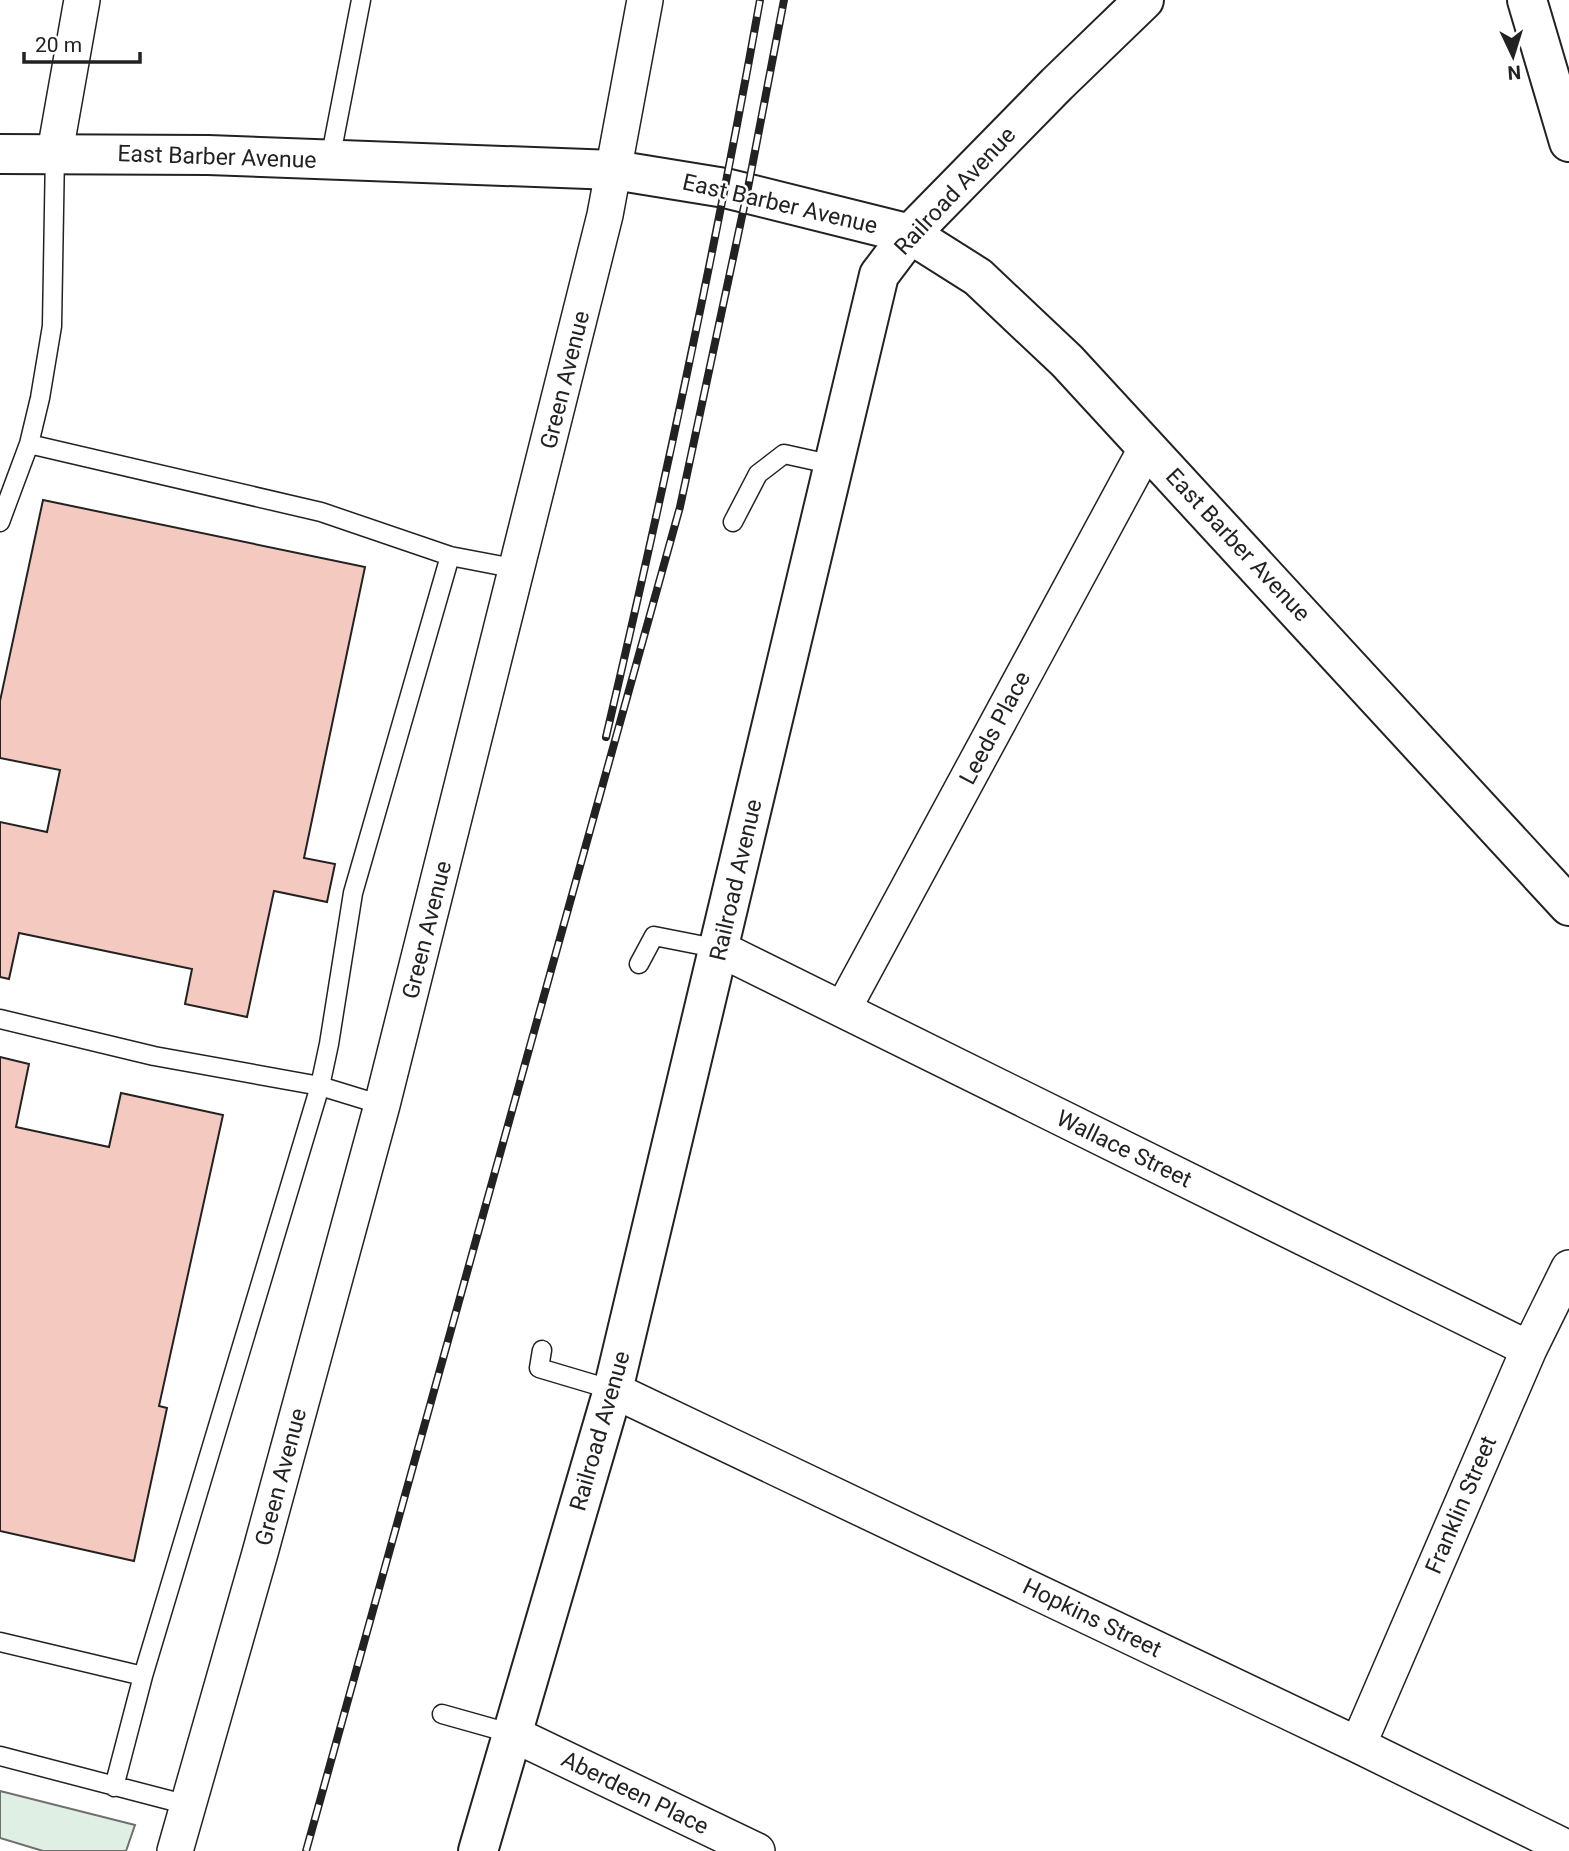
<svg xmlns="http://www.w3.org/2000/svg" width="1569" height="1851" font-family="Roboto,sans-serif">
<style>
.green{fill:#e0efe3;stroke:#6f6f6f;stroke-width:2}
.building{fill:#f3c9c0;stroke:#222;stroke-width:2}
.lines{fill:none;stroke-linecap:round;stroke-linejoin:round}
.lane-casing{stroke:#222;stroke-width:21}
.street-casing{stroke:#222;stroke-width:38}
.secondary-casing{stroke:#222;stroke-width:42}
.lane{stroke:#fff;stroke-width:18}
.street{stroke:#fff;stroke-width:35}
.secondary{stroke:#fff;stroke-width:38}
.rail-casing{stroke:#222;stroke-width:8}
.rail{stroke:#fff;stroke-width:5;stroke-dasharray:16;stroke-linecap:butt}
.labels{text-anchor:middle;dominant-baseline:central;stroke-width:5;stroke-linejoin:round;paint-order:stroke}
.street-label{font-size:23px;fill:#222;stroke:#fff}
</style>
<rect width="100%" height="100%" fill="#fff"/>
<path class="green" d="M0 1791 135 1825 126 1851H43L0 1838Z"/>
<path class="building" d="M43 500 365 567 304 858 335 864 327 902 274 891 247 1017 185 1004 192 969 19 933 9 979 0 977V822L47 832 60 770 0 758V701Z
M0 1057 29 1064 16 1127 109 1147 121 1093 223 1115 159 1406 167 1408 134 1561 0 1531Z"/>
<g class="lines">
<g class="lane-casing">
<path id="lane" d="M330 160 361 0
M29 444 321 512 450 556 518 569
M0 522 29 444 40 398 52 326 55 152
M733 522 758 474 784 454 834 465
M639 964 654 936 720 949
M0 1019 154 1056 320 1086 382 1105
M542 1350 539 1368 613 1390
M0 1642 143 1676
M442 1714 513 1734
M0 1756 188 1805
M114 1787 143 1676 320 1086 329 1044 353 893 450 556"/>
</g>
<g class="street-casing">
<path id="street" d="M55 152 82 0
M720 949 1529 1349
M843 1009 1147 447
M613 1390 1358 1745 1569 1849
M513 1734 757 1851
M1358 1745 1529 1349 1569 1268
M175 1851 260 1553 382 1105 605 215 645 0"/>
</g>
<g class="secondary-casing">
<path id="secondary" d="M1527 0 1569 142
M0 154 208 155 614 170 725 188 910 234 978 277 1067 361 1569 906
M478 1851 613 1390 879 275 910 234 1057 84 1144 0"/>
</g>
<use href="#lane" class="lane"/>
<use href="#street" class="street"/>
<use href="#secondary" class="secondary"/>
<g class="rail-casing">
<path id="rail" d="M606 737C663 493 716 247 760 0
M306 1851 680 507 747 193 784 0"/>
</g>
<use href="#rail" class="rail"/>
</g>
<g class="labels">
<g class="street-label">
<text transform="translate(217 157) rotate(2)">East Barber Avenue</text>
<text transform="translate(955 191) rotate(-47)">Railroad Avenue</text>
<text transform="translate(780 204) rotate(13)">East Barber Avenue</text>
<text transform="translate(565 380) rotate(-76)">Green Avenue</text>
<text transform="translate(1238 545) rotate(47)">East Barber Avenue</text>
<text transform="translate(995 728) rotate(-62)">Leeds Place</text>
<text transform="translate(736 880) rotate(-77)">Railroad Avenue</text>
<text transform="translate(427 930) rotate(-76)">Green Avenue</text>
<text transform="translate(1124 1149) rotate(26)">Wallace Street</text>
<text transform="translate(600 1431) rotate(-74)">Railroad Avenue</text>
<text transform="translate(281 1477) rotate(-75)">Green Avenue</text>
<text transform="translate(1461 1505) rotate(-67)">Franklin Street</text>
<text transform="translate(1092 1618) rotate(26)">Hopkins Street</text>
<text transform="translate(635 1793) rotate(26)">Aberdeen Place</text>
</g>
</g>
<g transform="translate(1513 56) rotate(176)" stroke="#ffffff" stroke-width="5" paint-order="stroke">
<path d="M0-5L12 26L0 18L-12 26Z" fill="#222222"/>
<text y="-10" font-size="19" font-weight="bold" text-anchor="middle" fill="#222222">N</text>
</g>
<path d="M24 52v10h116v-10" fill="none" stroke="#222222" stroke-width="3.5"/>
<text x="35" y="52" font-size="21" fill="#222222" stroke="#ffffff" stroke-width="5" paint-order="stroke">20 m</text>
</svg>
